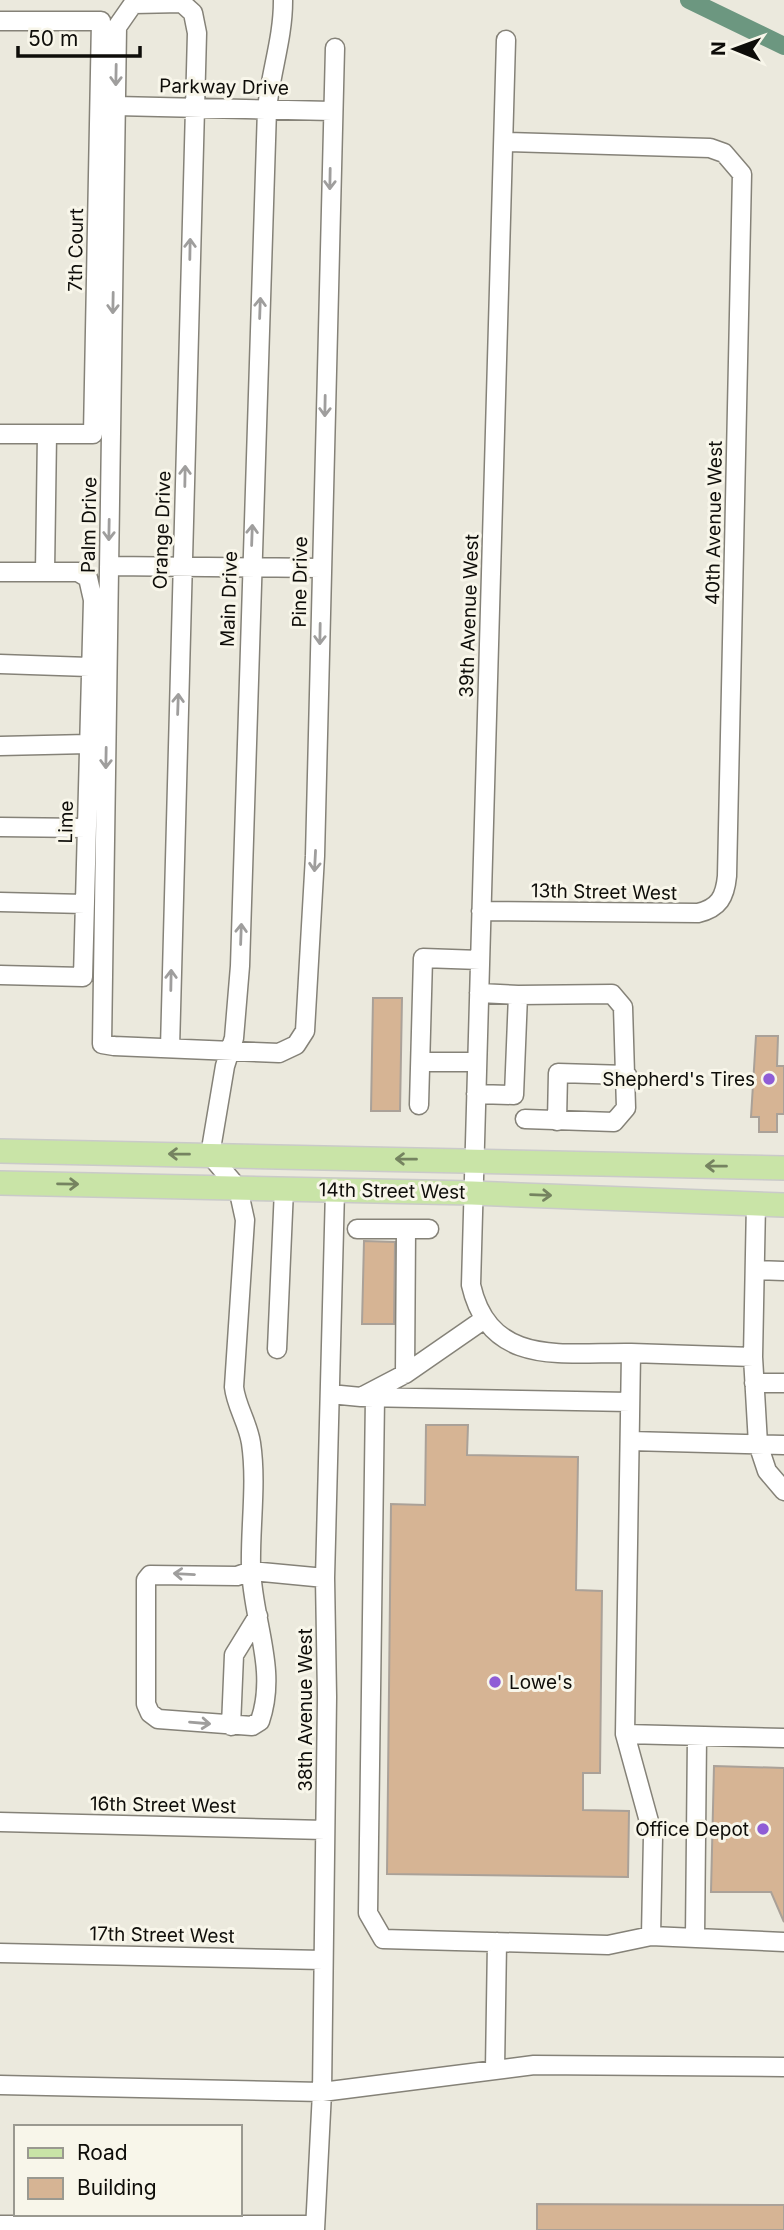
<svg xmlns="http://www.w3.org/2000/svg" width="784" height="2230" font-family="Inter,sans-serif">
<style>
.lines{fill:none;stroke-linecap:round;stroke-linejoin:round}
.canal{stroke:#6c9780;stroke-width:18}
.building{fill:#d6b494;stroke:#aaa198;stroke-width:2}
.minor-casing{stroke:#858278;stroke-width:21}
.major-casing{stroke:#cacac9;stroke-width:26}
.minor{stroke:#fff;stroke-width:18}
.major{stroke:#c9e4a7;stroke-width:23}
.oneway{stroke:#9f9e9d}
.oneway2{stroke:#758360}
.poi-dot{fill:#8f5dd6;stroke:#f8f6ea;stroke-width:2.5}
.labels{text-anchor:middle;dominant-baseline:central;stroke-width:6;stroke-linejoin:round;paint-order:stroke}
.street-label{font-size:19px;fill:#0e0d09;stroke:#f8f6ea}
.poi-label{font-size:19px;fill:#0e0d09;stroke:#f8f6ea;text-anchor:end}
</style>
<rect width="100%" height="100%" fill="#ebe9dd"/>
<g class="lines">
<path class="canal" d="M689 0 784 46"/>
</g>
<path class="building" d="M373 998H402L400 1111H371Z
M756 1036H778L777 1066H784V1114H777V1132H759V1117H751Z
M364 1241 395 1242 394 1324H362Z
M426 1425H468L467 1455 578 1457 576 1590 602 1591 600 1773H583V1810L629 1811 628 1877 387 1874 391 1504 425 1505Z
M714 1766 784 1768V1922L771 1892H711Z
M537 2204 784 2205V2230H537Z"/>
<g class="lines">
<g class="minor-casing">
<path id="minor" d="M283 1C283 38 271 71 267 109L240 966 234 1038 225 1066 210 1155 238 1188 245 1220 234 1387C236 1406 248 1423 251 1443 257 1483 250 1527 251 1567 252 1619 278 1669 260 1721L252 1726 158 1719 150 1713 146 1704V1580L150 1575 237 1576 251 1571 325 1578
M0 21H101L93 434H0
M506 40 471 1285C490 1368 563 1352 631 1353L625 1734 784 1738
M116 106 332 111
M109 566 321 568
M0 572H78L88 578 93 600 83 977 0 975
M45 572 47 434
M0 664 89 667
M0 746 88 744
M0 827 86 828
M0 902 85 904
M481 911 698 913C719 908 725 897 727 876L742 174 724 153 710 148 504 142
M518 995 612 994 623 1007 626 1108 614 1122 525 1119
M170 1048 197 33 193 13 182 3 133 4 117 27 102 1044 114 1046 279 1053 296 1045 305 1031 315 856 335 48
M421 1062H477
M476 1094 514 1095 518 995 479 993
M419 1105 423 958 480 960
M557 1121 558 1073 627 1075
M756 1203 753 1357 758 1444 767 1471 784 1491
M357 1229H406L405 1374
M406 1229H429
M755 1270 784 1271
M277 1349 284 1189
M631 1353 753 1357
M754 1383H784
M330 1394 361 1397 405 1374 483 1320
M361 1397 630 1402
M375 1397 368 1913 383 1939 608 1945 651 1936 653 1836 625 1734
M630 1441 784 1445
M231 1726 234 1655 258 1616
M0 1822 325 1830
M651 1936 784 1942
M695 1938 697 1736
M0 1953 323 1960
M495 2069 497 1942
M0 2085 322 2092 534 2065 784 2067
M0 2225H315
M315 2230 322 2092 327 1697 325 1578 335 1190"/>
</g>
<g class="major-casing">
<path id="major" d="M0 1151 784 1168
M0 1183 472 1193 784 1205"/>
</g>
<use href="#minor" class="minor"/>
<use href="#major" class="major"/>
</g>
<defs><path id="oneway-shaft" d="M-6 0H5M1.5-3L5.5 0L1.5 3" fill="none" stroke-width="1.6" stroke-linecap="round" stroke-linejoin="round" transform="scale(1.75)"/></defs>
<g class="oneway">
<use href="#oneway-shaft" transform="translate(116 75) rotate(91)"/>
<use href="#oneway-shaft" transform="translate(330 179) rotate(91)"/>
<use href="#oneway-shaft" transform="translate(190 249) rotate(-89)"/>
<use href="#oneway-shaft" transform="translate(113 303) rotate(91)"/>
<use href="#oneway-shaft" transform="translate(260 308) rotate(-88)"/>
<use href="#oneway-shaft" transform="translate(325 406) rotate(91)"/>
<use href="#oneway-shaft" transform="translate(185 476) rotate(-89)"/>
<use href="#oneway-shaft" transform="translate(109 530) rotate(91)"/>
<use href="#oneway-shaft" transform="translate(252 535) rotate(-88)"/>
<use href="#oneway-shaft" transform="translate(320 634) rotate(91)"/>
<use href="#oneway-shaft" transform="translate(178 704) rotate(-88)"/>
<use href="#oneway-shaft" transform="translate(106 758) rotate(91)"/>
<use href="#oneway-shaft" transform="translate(315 861) rotate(93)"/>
<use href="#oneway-shaft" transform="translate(241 934) rotate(-88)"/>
<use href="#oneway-shaft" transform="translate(171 980) rotate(-89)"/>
<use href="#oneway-shaft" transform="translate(184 1574) rotate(-177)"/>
<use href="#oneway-shaft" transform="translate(200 1723) rotate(5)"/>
</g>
<g class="oneway2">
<use href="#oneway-shaft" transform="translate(179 1154) rotate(-179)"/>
<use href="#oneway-shaft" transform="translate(406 1159) rotate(-179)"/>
<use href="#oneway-shaft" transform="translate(716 1166) rotate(-179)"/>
<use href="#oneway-shaft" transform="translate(68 1184) rotate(1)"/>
<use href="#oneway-shaft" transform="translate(541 1195) rotate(2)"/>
</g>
<g class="poi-dot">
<circle cx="769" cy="1079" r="7"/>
<circle cx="495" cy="1682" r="7"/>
<circle cx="763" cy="1829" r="7"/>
</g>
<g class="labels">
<g class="street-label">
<text transform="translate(224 87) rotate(1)">Parkway Drive</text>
<text transform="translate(76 250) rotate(-89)">7th Court</text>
<text transform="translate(714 523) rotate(-89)">40th Avenue West</text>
<text transform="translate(89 525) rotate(-89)">Palm Drive</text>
<text transform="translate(162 530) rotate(-88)">Orange Drive</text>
<text transform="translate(300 582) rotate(-89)">Pine Drive</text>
<text transform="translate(229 599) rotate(-88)">Main Drive</text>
<text transform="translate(469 616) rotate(-88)">39th Avenue West</text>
<text transform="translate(66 822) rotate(-89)">Lime</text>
<text transform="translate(604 892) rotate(1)">13th Street West</text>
<text transform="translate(392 1191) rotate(1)">14th Street West</text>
<text transform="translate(305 1710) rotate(-90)">38th Avenue West</text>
<text transform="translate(163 1805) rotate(1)">16th Street West</text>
<text transform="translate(162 1935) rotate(1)">17th Street West</text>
</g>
<g class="poi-label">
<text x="755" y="1079">Shepherd's Tires</text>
<text x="509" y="1682" text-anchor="start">Lowe's</text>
<text x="749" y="1829">Office Depot</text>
</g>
</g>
<rect x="14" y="2125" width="228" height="91" fill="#f8f6ea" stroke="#9a9990" stroke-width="2"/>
<rect x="28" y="2148" width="35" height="10" fill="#c9e4a7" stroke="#9a9990" stroke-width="2"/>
<text x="77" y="2160" font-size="21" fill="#0e0d09">Road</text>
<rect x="28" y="2178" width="35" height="21" fill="#d6b494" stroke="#9a9990" stroke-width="2"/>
<text x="77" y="2195" font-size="21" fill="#0e0d09">Building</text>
<g transform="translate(735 49) rotate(271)" stroke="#f8f6ea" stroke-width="5" paint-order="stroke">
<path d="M0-5L12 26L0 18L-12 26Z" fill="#0e0d09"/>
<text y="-10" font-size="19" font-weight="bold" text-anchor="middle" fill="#0e0d09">N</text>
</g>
<path d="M18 46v10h122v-10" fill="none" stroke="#0e0d09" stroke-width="3.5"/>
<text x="28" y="46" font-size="21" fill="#0e0d09" stroke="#f8f6ea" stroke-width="5" paint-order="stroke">50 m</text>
</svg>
